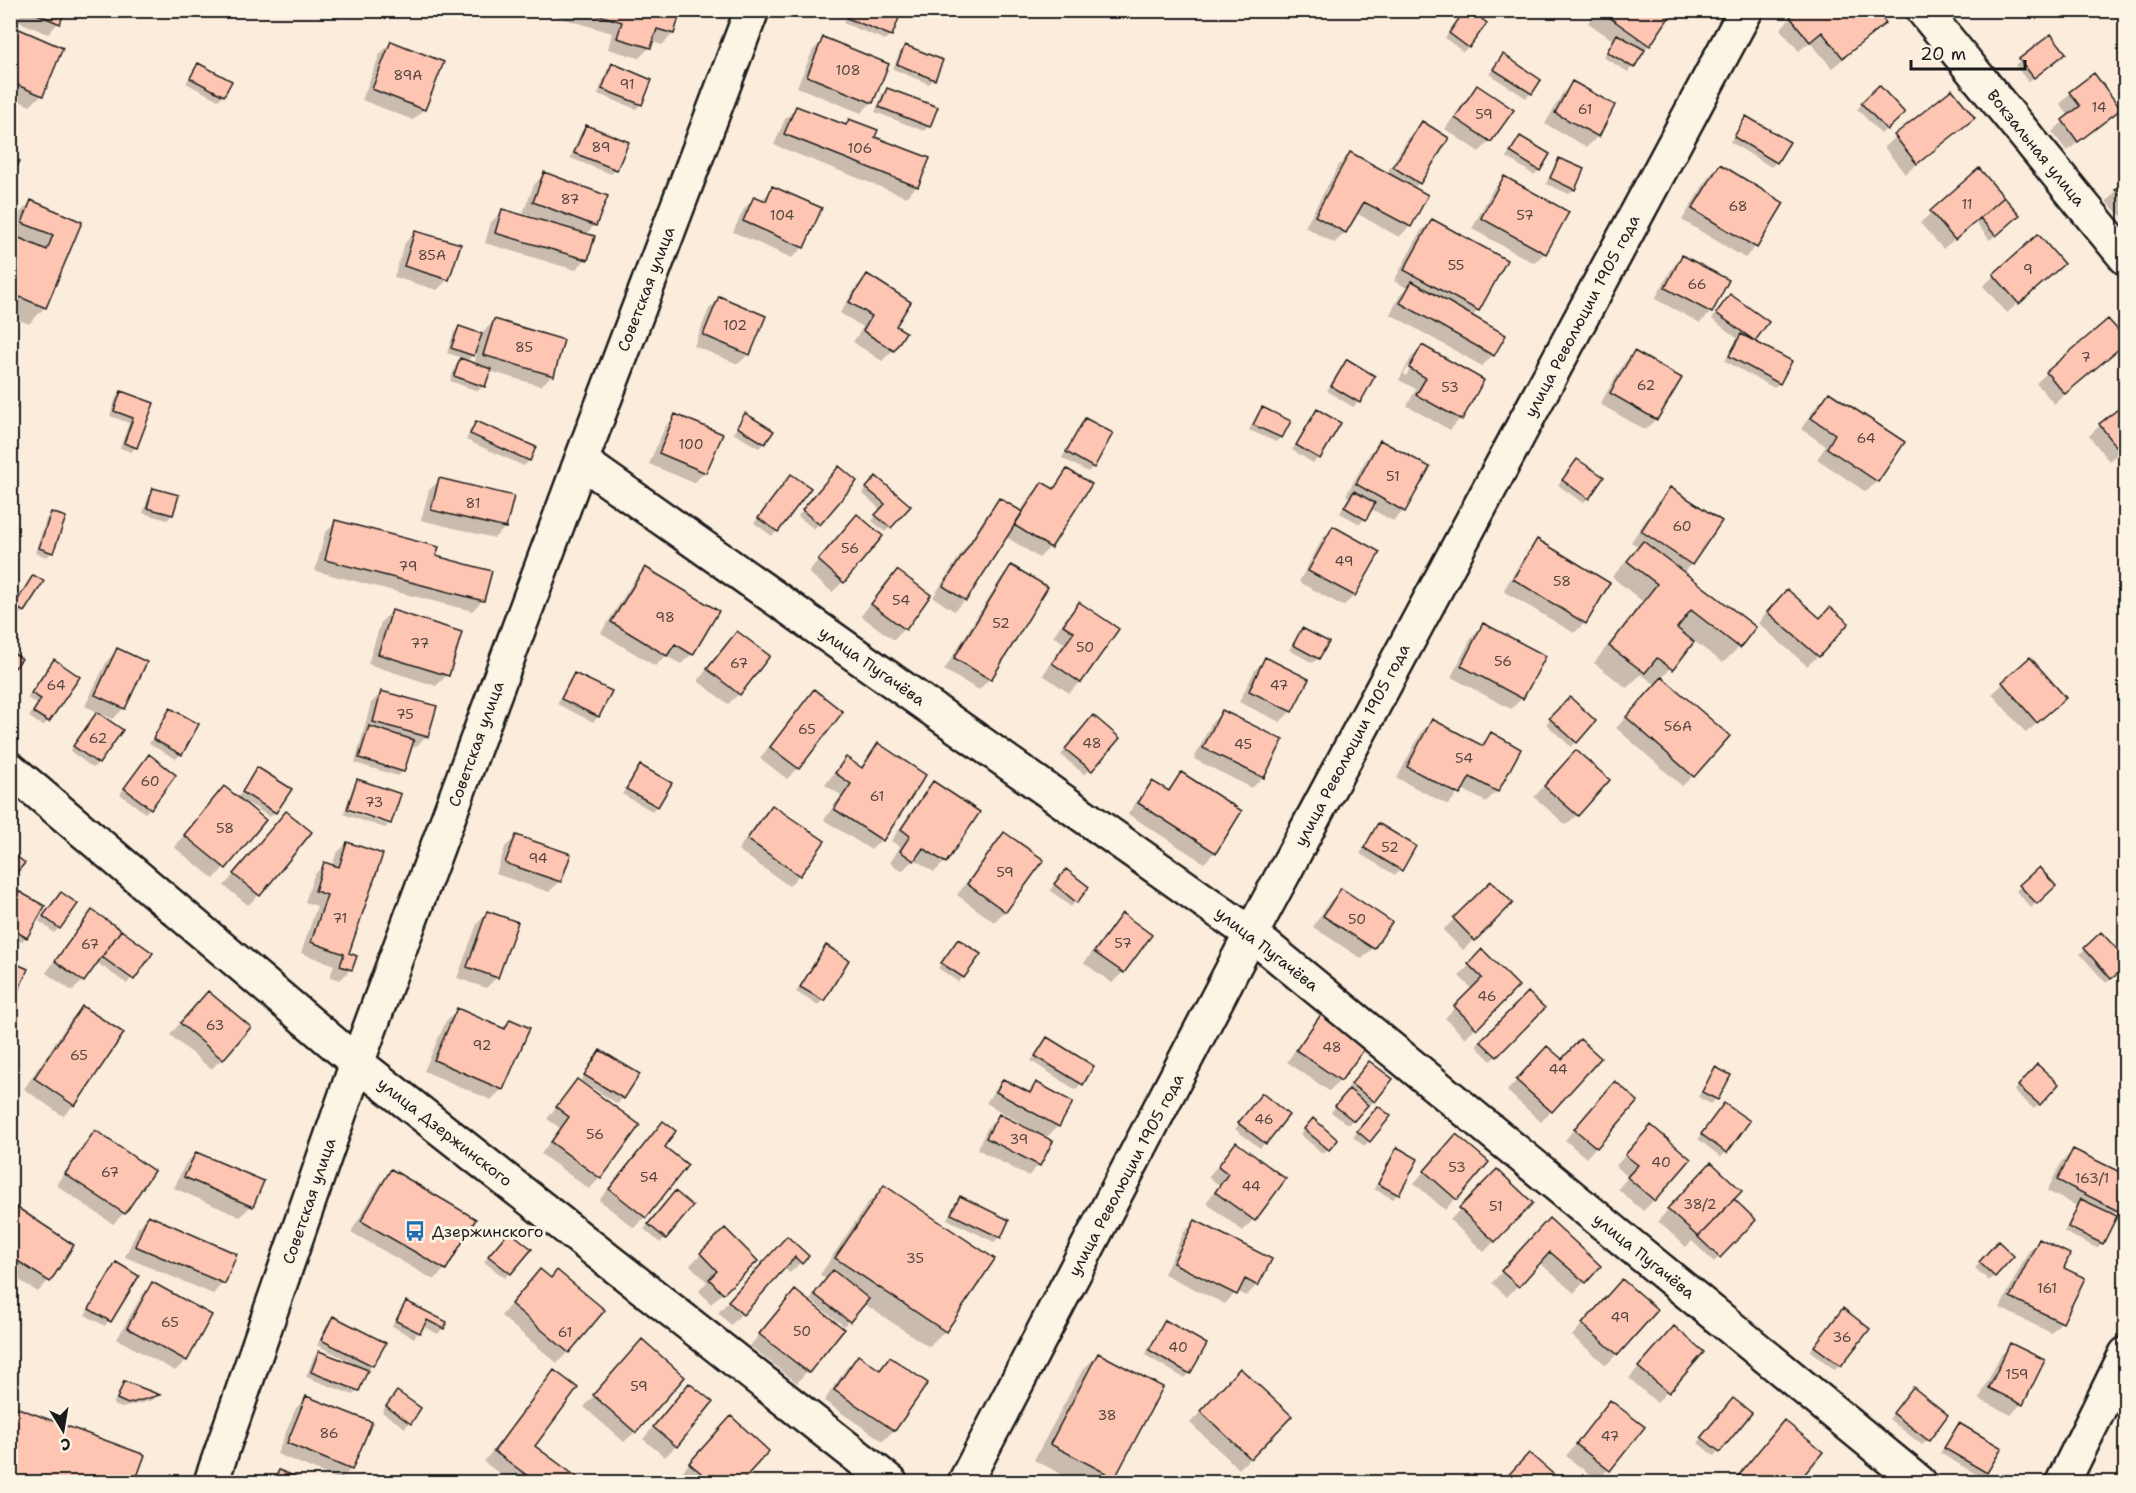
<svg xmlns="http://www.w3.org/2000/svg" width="2136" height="1493" font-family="'Shantell Sans',sans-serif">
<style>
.shadow{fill:#0003;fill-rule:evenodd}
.building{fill:#fec6b2;stroke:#1c1c1c;stroke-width:1.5}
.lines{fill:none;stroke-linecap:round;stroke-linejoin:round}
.minor-casing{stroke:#1c1c1c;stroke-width:38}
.minor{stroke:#fcf5e5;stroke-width:33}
.labels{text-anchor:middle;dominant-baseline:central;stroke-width:6;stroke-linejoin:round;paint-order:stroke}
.number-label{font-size:14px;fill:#544642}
.street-label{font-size:16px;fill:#1c1c1c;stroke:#fcf5e5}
.poi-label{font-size:16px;fill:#1c1c1c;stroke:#fcf5e5;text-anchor:start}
</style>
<rect width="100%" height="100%" fill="#fcecdb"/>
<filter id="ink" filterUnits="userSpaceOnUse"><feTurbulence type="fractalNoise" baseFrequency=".0167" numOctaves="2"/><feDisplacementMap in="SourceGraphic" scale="12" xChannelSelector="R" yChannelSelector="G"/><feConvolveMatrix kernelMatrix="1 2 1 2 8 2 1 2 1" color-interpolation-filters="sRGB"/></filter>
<g filter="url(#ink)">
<path class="shadow" d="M10 10H63L58 23 48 34 10 18Z
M535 10H679L673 34 662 45 651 41 650 47 639 58 608 49 612 33Z
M849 10H900L890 35 885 40 843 23Z
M1596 10H1672L1649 45 1628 72 1603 57 1613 40 1588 23Z
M1790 10H1873V34L1832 68 1810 42 1799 51 1780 29 1790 19 1786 14Z
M1950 10H1962L1953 16Z
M1462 15 1468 47 1463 52 1445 38Z
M10 27 41 95 30 106 10 97Z
M2051 36 2059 58 2028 82 2015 65Z
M824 39 872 102 861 113 797 87 813 50Z
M391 43 424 109 413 120 362 100 380 54Z
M905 47 934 79 929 84 893 69 900 52Z
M1503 56 1531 93 1526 98 1489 74Z
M198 65 223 95 218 100 186 83Z
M612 65 641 104 636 109 598 94 607 70Z
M1572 83 1613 105 1598 136 1587 147 1545 124 1562 94Z
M1478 87 1512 110 1490 141 1479 152 1445 129 1467 98Z
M1879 87 1903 112 1881 134 1857 109Z
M887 89 929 126 924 131 875 112 882 94Z
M1952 91 1973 118 1905 174 1884 147Z
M2070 93 2119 109 2109 119 2067 151 2052 132 2069 116 2060 104Z
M796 108 844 126 849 121 873 137 917 186 906 197 774 145 785 119Z
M1746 117 1776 162 1771 167 1730 142Z
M1422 123 1447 138 1419 183 1413 189 1410 226 1399 237 1356 213 1345 233 1334 243 1305 227 1339 165 1350 154 1386 174 1411 134Z
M586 127 616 169 611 174 570 158 581 132Z
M1521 137 1539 170 1534 175 1506 157Z
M1560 160 1574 189 1569 194 1546 184 1555 165Z
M1720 165 1782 203 1755 247 1745 258 1682 220 1709 176Z
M1979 170 2013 220 1990 240 1975 222 1943 249 1920 223Z
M544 174 595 225 585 235 586 259 575 270 485 243 491 222 502 211 536 221 537 218 523 213 534 185Z
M1504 178 1545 253 1534 263 1472 229 1493 189Z
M2126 180V220L2106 202Z
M773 188 820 209 803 247 792 258 733 232 744 209 754 198 761 201Z
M31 202 81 223 45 307 29 324 10 316V229L15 218Z
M1432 221 1478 310 1472 317 1504 335 1493 355 1482 366 1390 314 1401 294 1407 288 1394 281 1421 231Z
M415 232 448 279 437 290 394 277 405 243Z
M2038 236 2051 274 2007 313 1983 286Z
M1683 257 1711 312 1700 323 1655 299 1672 268Z
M867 276 894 326 893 350 882 361 853 342 863 327 840 313 856 287Z
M720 298 749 354 738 364 694 346 709 309Z
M1725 301 1767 323 1752 342 1779 383 1774 388 1725 361 1738 339 1712 319Z
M494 321 552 375 541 386 489 371 483 386 478 391 450 381 456 365 462 358 447 353 454 332 459 327 482 335 484 331ZM480 335H482L474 364 466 362 473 355Z
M1422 347 1482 380 1460 419 1450 430 1407 406 1416 389 1399 380 1411 358ZM1413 358H1416L1406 376 1404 374Z
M1634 352 1656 419 1645 430 1600 404 1624 363Z
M2115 352 2054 404 2036 383 2047 373Z
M1347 361 1358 402 1353 407 1327 391 1342 366Z
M121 392 152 403 136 447 131 452 120 448 129 423 110 416 116 397Z
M1829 394 1877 481 1866 492 1817 459 1826 446 1801 429 1818 404Z
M1262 409 1281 437 1276 442 1249 430 1257 414Z
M1318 411V458L1313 463 1292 450Z
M746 415 764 443 759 448 733 433Z
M676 416 705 472 694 483 649 464 665 427Z
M1085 420 1093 467 1088 472 1062 458 1080 425Z
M477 423 534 448 529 461 524 466 466 440 471 428Z
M2100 425 2126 447 2109 461 2089 436Z
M1380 442 1404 511 1393 521 1371 509 1360 524 1340 513 1349 497 1346 495 1370 453Z
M1577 461 1588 498 1583 503 1558 485Z
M1067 471 1050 547 1039 558 1005 536 965 600 954 611 933 597 989 511 999 500 1020 512 1032 494 1042 484 1052 489Z
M834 473 855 481 814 529 798 516Z
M440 480 505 528 494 538 421 520 429 490Z
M786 481 777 531 772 536 754 523Z
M871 483 908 506 885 532 872 521 881 510 862 493Z
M1671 489 1691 564 1683 573 1739 647 1723 663 1694 641 1662 678 1693 776 1682 786 1616 728 1656 685 1641 674 1627 688 1594 663 1642 601 1612 577 1639 547 1631 542 1660 499Z
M154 490 172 515 167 520 143 513 149 495Z
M51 514 52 552 47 557 35 553 46 519Z
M857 516 843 582 832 592 808 572Z
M336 522 434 557 482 601 472 611 315 571 325 533Z
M1334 527 1378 553 1354 596 1343 606 1299 582 1323 538Z
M1538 541 1585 623 1574 633 1503 591 1527 552Z
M1012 567 1046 587 989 679 979 690 944 670 1001 578Z
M646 569 692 654 681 664 666 656 655 666 601 633 635 579Z
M897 572 929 596 904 629 894 640 861 616 886 582Z
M34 577 23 611 18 616 10 611Z
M1776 602 1818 656 1807 666 1758 623Z
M1079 604 1117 630 1080 682 1069 693 1043 675 1064 643 1053 636 1069 614Z
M392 611 447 675 436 686 368 664 381 622Z
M1484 625 1522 698 1511 709 1451 677 1473 635Z
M1302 629 1318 658 1313 663 1289 650Z
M737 632 739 694 728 704 698 681 726 643Z
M117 650 124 708 113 719 85 706 107 661Z
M1265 659 1291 711 1280 722 1239 702 1255 670Z
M2030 659 2053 709 2026 733 1992 694Z
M54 661 48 721 43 726 29 717 37 704 27 698Z
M574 675 610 692 598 717 593 722 557 704 569 680Z
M814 691 841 712 798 768 787 779 760 758 804 702Z
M382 692 426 736 416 747 411 746 403 771 398 776 355 763 371 703Z
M1570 699 1594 721 1571 747 1546 724Z
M170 710 181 754 176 759 149 744 165 715Z
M1223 712 1263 777 1252 788 1194 759 1212 722Z
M92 719 98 763 93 768 70 751Z
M1433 721 1479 746 1491 734 1497 791 1486 802 1462 789 1448 805 1397 778 1422 731Z
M1088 722 1118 738 1085 775 1061 755Z
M878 745 881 840 871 850 824 820 841 795 825 785 836 770 846 759 860 768Z
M144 761 150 808 145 813 120 794Z
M1565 763 1577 815 1566 825 1534 797Z
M640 767 657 806 652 811 622 794Z
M257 769 275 812 270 817 244 801 243 803 264 821 214 879 174 847 214 799H237Z
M1181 774 1215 852 1204 863 1128 814 1142 794 1152 783 1166 792Z
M358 781 399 795 389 824V822L346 807 353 786Z
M933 783 945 862 934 872 914 859 902 871 890 863 900 847 891 841 923 794Z
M772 806 799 875 789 886 738 850 761 817Z
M345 810 388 825 385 828 343 814Z
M286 813 259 895 248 905 224 886Z
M1378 825 1400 870 1395 875 1360 854Z
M1004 834 1042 861 1005 911 994 922 957 895 994 845Z
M516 837 569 855 559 882 549 892 496 874 505 847Z
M347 843V954L351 969 340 980 330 977 334 965 301 953 317 906 305 902 314 875 325 864 332 867 336 854Z
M2039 869 2054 886 2031 908 2016 891Z
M1061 876 1075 902 1071 907 1050 890Z
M1491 883 1511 903 1463 950 1443 930Z
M1341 890 1373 948 1362 959 1313 927 1330 901Z
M19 893 26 937 21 942 10 936V903Z
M56 899 59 928 54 933 39 921Z
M92 912 150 953 127 984 96 962 83 981 72 991 46 973 81 923Z
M487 913 497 977 486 988 457 978 477 924Z
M1122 915 1150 935 1123 972 1112 983 1084 963 1112 926Z
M2101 934 2126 965 2106 983 2080 954Z
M958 941 963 977 958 982 938 968Z
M826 947 823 1000 818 1005 796 992Z
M1482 952 1517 986 1465 1038 1445 1018 1473 990 1459 976Z
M1528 994 1543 1008 1491 1061 1476 1046Z
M197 1003 222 1059 211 1069 170 1035Z
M82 1008 74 1105 63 1116 24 1089 71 1019Z
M457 1010 501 1029 510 1020 502 1089 491 1100 424 1071 446 1021Z
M1323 1015 1340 1080 1329 1091 1287 1062 1312 1026Z
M1047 1039 1092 1067 1076 1090 1031 1061Z
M601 1052 638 1074 618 1104 581 1081 580 1083 600 1178 589 1189 541 1154 560 1128 547 1119 567 1092 577 1081 579 1083Z
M1537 1058 1561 1061 1551 1111 1541 1122 1507 1091Z
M1364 1068 1374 1101 1369 1106 1366 1104 1348 1125 1331 1112 1350 1091 1347 1089Z
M1716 1069V1099L1711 1104 1698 1097 1711 1074Z
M2032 1071 2039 1104 2034 1109 2014 1091Z
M1004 1081 1027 1093 1036 1083 1058 1126 1046 1138 986 1103 993 1092Z
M1604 1094 1596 1147 1586 1158 1565 1140Z
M1257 1100 1265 1143 1260 1148 1235 1129Z
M1724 1105 1726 1152 1721 1157 1698 1139Z
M1373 1113 1369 1141 1364 1146 1353 1137Z
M999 1116 1039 1165 1028 1176 977 1149 988 1127Z
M1313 1120 1336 1140 1323 1154 1300 1134Z
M663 1123V1147L645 1217 634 1228 599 1200Z
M95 1132 124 1213 113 1224 56 1185 84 1143Z
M1641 1137 1654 1200 1643 1211 1618 1189 1628 1177 1616 1166Z
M1236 1144 1284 1180 1253 1220 1243 1231 1206 1203 1219 1185 1208 1177Z
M1446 1147 1487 1162 1445 1210 1414 1183Z
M1397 1149 1398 1194 1393 1199 1374 1189 1392 1154Z
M2073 1151 2117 1210 2112 1215 2102 1243 2097 1248 2064 1232 2077 1206 2047 1191 2062 1161Z
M196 1153 262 1182 251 1206 240 1217 174 1188 185 1164Z
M391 1171 445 1269 434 1280 351 1232 381 1182Z
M1497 1171 1531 1203 1484 1252 1450 1220Z
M1700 1174 1725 1206 1754 1220 1714 1262 1692 1241 1686 1247 1658 1221Z
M884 1187 945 1331 929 1347 863 1303 844 1326 810 1300 826 1279 820 1275 868 1203Z
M670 1198 665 1238 660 1243 644 1229Z
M960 1198 999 1237 994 1242 947 1219 955 1203Z
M10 1213 72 1246 48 1281 38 1292 10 1274Z
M148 1217 223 1283 213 1294 125 1257 138 1228Z
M1195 1222 1257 1285 1246 1296 1237 1291 1225 1304 1164 1274 1184 1232Z
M725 1230 755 1261 711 1304 699 1291 707 1282 690 1265Z
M1538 1231 1599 1266 1574 1293 1539 1262 1507 1297 1492 1283Z
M504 1238 530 1249 505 1278 484 1262Z
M2039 1241 2062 1269 2083 1279 2061 1322 2051 1333 2000 1308 2028 1252Z
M776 1248 807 1256 790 1273 784 1268 731 1325 718 1313Z
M1993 1248 2012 1256 1989 1281 1975 1268Z
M117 1264 137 1276 105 1326 85 1315 112 1269Z
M529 1282 568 1352 557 1363 501 1316Z
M153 1284 186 1360 175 1371 117 1339 142 1295Z
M1611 1291 1617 1354 1606 1365 1572 1336Z
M795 1292 842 1329 797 1383 750 1346Z
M406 1303 445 1323 442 1329 438 1334 422 1326 414 1338 392 1326 401 1308Z
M1838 1315 1868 1329 1835 1370 1810 1351Z
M333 1318 384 1343 358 1390 353 1395 306 1377 314 1357 319 1352 348 1363 349 1361 317 1345 328 1323Z
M1166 1322 1189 1373 1184 1378 1145 1355 1161 1327Z
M1663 1339 1702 1352 1657 1403 1629 1378Z
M2011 1345 2021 1404 2011 1415 1979 1399 2000 1356Z
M632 1352 635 1432 624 1442 584 1407Z
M1098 1354 1114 1477 1109 1482H1077L1034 1460 1082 1371Z
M858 1357 878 1371 890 1359 894 1430 883 1441 824 1401 847 1367Z
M555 1372 533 1447 579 1481 578 1482H511L484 1462 544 1383Z
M1230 1380 1250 1458 1239 1469 1190 1423Z
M125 1383 157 1396 153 1400 122 1408 113 1405 120 1388Z
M689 1385 676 1446 665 1457 643 1439Z
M1908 1394 1927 1440 1922 1445 1889 1419Z
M307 1397 351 1469 340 1480 277 1454 296 1408Z
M392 1398 419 1409 405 1428 382 1412Z
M1611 1402 1643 1427 1598 1481 1566 1456Z
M1728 1405 1750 1414 1714 1456 1698 1443Z
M10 1406 143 1456 133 1482H10Z
M1784 1422 1821 1452 1796 1482H1733Z
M1959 1425 1986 1472 1981 1477 1940 1453Z
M720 1429 767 1451 739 1482H689L680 1474Z
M1518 1466 1557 1480 1554 1482H1503Z
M279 1472 304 1482H268Z"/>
<path class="building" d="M28 10H65L60 24Z
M582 10H681L674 34 657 29 651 48 617 38 622 22Z
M850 10H902L892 36 847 18Z
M1465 10H1470L1487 23 1469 48 1449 33Z
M1599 10H1674L1650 46Z
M1798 10H1875L1886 23 1843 58 1822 32 1810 42 1790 17Z
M10 25 63 48 43 96 10 82Z
M1617 34 1645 50 1634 68 1607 52Z
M2051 34 2066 53 2034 78 2019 59Z
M823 37 889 64 873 103 807 76Z
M391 41 444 62 425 110 372 89Z
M905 45 943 60 935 80 897 64Z
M1503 54 1541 80 1532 94 1493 69Z
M198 63 232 81 224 96 190 78Z
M612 63 652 80 642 105 602 89Z
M2094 73 2121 109 2078 142 2062 120 2080 106 2069 92Z
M1572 81 1615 105 1599 137 1555 113Z
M1477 85 1514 110 1491 142 1455 118Z
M1879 85 1905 113 1887 130 1861 103Z
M887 88 938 107 930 127 879 107Z
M1952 89 1975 118 1917 164 1894 135Z
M796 106 846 125 849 119 878 130 875 137 930 158 918 187 784 134Z
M1746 116 1790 142 1777 163 1734 137Z
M1422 121 1449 138 1420 184 1393 167Z
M586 125 629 142 617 170 574 153Z
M1520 136 1550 154 1540 171 1510 152Z
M1350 152 1428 195 1411 227 1364 202 1346 233 1315 216Z
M10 157 20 161 10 183Z
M1559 158 1584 169 1575 190 1550 178Z
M1720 164 1784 203 1757 248 1692 209Z
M1979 168 2004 197 1955 240 1930 211Z
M544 172 608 196 596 226 533 202Z
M1504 176 1569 212 1546 254 1481 218Z
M2126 179V199L2115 190Z
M772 186 822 208 804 248 743 221 754 196 766 201Z
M2004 197 2020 215 1996 236 1980 218Z
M31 200 82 222 46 308 10 293V234L47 250 53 235 22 223Z
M502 209 595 236 588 260 495 233Z
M1432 219 1507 260 1479 311 1404 270Z
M415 231 461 244 449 280 404 266Z
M2038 234 2064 264 2019 304 1993 274Z
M1682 255 1729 280 1712 313 1665 288Z
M867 274 911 302 896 326 906 332 894 351 863 331 872 316 849 302Z
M1412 281 1506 335 1494 356 1400 303Z
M1730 294 1769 322 1755 341 1716 313Z
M719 296 766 316 750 355 703 335Z
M494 319 564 340 554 376 483 355Z
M2108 319 2126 339V343L2065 394 2046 372Z
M459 326 482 334 474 356 451 348Z
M1741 334 1792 361 1780 384 1729 356Z
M1422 345 1484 380 1462 420 1416 395 1426 378 1409 368Z
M1634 351 1682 378 1657 420 1610 393Z
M460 358 491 369 485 387 454 376Z
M1347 359 1375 376 1360 403 1331 386Z
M121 391 154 403 137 448 124 443 133 418 114 411Z
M1829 392 1905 442 1878 482 1827 448 1835 434 1811 418Z
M2126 403V447L2120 451 2099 424Z
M10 404 16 407 10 418Z
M1262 407 1291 421 1282 438 1253 425Z
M1317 409 1341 423 1320 459 1296 445Z
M745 413 774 431 765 444 737 427Z
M675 414 723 434 706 473 659 453Z
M1085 418 1113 433 1094 468 1066 452Z
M476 421 536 447 530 461 470 434Z
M1380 440 1430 467 1405 512 1356 484Z
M1577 459 1604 477 1589 499 1562 480Z
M839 466 857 481 820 525 802 510Z
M1067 469 1092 484 1051 548 1014 525 1042 482 1054 489Z
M791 474 811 488 778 532 758 518Z
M876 476 911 506 891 528 875 515 885 504 866 488Z
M439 478 514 496 506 528 431 510Z
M1670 487 1722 521 1692 565 1641 531Z
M153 488 179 495 173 515 147 508Z
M1354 491 1375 503 1366 520 1344 507Z
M999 498 1023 512 966 601 943 586Z
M51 512 66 517 53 553 39 548Z
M857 514 883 536 844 583 818 560Z
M335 520 439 547 436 556 492 571 484 601 325 560Z
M1333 526 1380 552 1355 596 1308 571Z
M1537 539 1610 583 1586 624 1513 579Z
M1643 541 1756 627 1740 648 1691 610 1677 628 1694 642 1673 670 1657 658 1645 673 1609 646 1657 584 1627 561Z
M1011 565 1048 587 991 680 954 658Z
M645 567 719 611 693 655 675 644 667 656 611 622Z
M897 570 931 595 906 630 871 604Z
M33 575 44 581 24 612 14 606Z
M1787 589 1820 618 1830 607 1849 623 1819 657 1767 612Z
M1079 602 1119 629 1081 683 1052 663 1074 632 1063 625Z
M392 610 462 632 449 676 378 654Z
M1483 623 1546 656 1523 699 1461 666Z
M1302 628 1329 642 1319 659 1293 645Z
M737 631 770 656 740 695 707 669Z
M117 648 147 662 125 709 95 695Z
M10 650 22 659 10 674Z
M1265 657 1309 679 1292 712 1249 691Z
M2030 657 2066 698 2037 723 2002 682Z
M54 659 80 677 49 722 33 712 41 699 31 693Z
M574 673 612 691 599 717 561 699Z
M1662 677 1730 736 1694 777 1626 717Z
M814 689 843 712 799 769 770 747Z
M381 691 437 706 428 737 373 722Z
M1570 697 1596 721 1577 743 1549 718Z
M170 708 199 724 182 755 153 739Z
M1222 710 1283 740 1264 778 1203 748Z
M97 712 123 730 99 764 73 746Z
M1093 715 1120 738 1092 771 1065 749Z
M1432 719 1483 746 1491 732 1521 749 1498 792 1470 777 1460 795 1407 767Z
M369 726 414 740 404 772 359 758Z
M878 743 926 775 883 841 834 809 851 784 835 773 846 757 862 768Z
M1576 750 1610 780 1578 816 1544 786Z
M149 754 176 775 151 809 124 788Z
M640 765 672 783 658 807 626 789Z
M257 767 292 789 276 813 242 792Z
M1181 772 1242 811 1216 853 1138 803 1152 781 1169 791Z
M357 779 401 794 391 824 347 809Z
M933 781 980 812 946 863 923 848 914 861 900 851 910 836 901 829Z
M224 786 266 820 226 869 184 835Z
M772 805 825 841 800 876 747 839Z
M286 811 312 832 260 896 233 874Z
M1378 823 1416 846 1402 871 1364 848Z
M1004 832 1044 860 1006 912 967 884Z
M516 835 571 854 561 882 505 863Z
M347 842 383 854 349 953 357 956 352 970 340 966 344 954 311 942 327 895 315 891 324 862 339 867Z
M10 851 25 863 10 880Z
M2039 867 2056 886 2037 904 2019 885Z
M1066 869 1089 887 1077 903 1054 884Z
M1491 881 1513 903 1475 941 1453 918Z
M1341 888 1392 922 1374 949 1323 916Z
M18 891 45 906 27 938 10 928V904Z
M61 892 78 904 60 929 43 916Z
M92 910 121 930 84 982 55 961Z
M487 911 518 922 498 978 467 967Z
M1122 913 1152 935 1124 973 1094 952Z
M121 930 153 953 134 980 102 957Z
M2101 932 2126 959V967L2111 979 2084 948Z
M958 939 981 954 964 978 941 963Z
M826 945 849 960 824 1001 800 987Z
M1482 949 1519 986 1477 1029 1454 1006 1482 978 1468 964Z
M10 961 28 969 10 1010Z
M208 991 251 1027 223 1060 180 1023Z
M1528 992 1545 1008 1497 1057 1480 1041Z
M82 1006 124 1033 75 1106 34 1078Z
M457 1008 505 1029 510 1019 530 1028 503 1090 434 1060Z
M1322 1013 1368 1044 1341 1081 1296 1050Z
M1047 1037 1094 1066 1083 1085 1035 1056Z
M1580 1039 1601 1058 1552 1112 1516 1080 1547 1046 1562 1059Z
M600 1050 640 1074 624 1099 584 1075Z
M1369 1061 1393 1079 1375 1102 1351 1084Z
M2037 1064 2059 1084 2040 1105 2018 1086Z
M1715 1067 1731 1075 1718 1100 1702 1092Z
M577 1079 640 1125 601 1179 551 1142 569 1117 556 1107Z
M1003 1079 1030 1093 1036 1082 1073 1102 1059 1127 996 1092Z
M1615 1081 1638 1101 1597 1148 1574 1129Z
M1349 1089 1368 1105 1354 1121 1335 1106Z
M1262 1093 1289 1115 1266 1144 1238 1123Z
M1724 1103 1750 1121 1727 1153 1701 1134Z
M1378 1106 1391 1116 1370 1142 1357 1131Z
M999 1114 1053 1141 1040 1166 986 1138Z
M1313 1118 1338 1140 1329 1150 1304 1129Z
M663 1121 676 1131 665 1147 688 1165 646 1218 609 1189Z
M1651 1125 1691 1159 1655 1201 1627 1177 1638 1165 1625 1155Z
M95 1130 154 1171 125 1214 65 1174Z
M1456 1134 1489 1162 1457 1200 1424 1171Z
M1236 1142 1286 1179 1255 1221 1215 1192 1228 1174 1218 1166Z
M1397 1147 1418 1159 1399 1195 1378 1184Z
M2073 1149 2126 1175V1196L2118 1211 2057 1180Z
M196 1152 264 1181 253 1207 184 1177Z
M1711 1162 1742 1191 1698 1237 1667 1209Z
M391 1169 476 1219 446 1270 361 1221Z
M1497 1169 1533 1203 1495 1242 1459 1208Z
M884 1185 995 1259 946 1332 835 1258Z
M675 1191 693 1206 666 1239 648 1224Z
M960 1196 1009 1220 1001 1238 951 1214Z
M1734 1199 1756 1220 1720 1258 1698 1237Z
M2081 1199 2117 1216 2103 1244 2068 1227Z
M15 1206 74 1245 50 1282 10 1256V1213Z
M148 1215 237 1254 225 1284 135 1246Z
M1549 1218 1601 1266 1586 1283 1550 1252 1519 1287 1501 1271Z
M1195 1220 1272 1259 1258 1286 1245 1279 1237 1295 1173 1263Z
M725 1228 758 1261 723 1294 709 1279 717 1271 700 1253Z
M509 1231 532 1249 511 1274 488 1256Z
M787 1236 809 1256 802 1264 795 1257 743 1315 728 1301Z
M2039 1239 2070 1254 2064 1268 2085 1278 2063 1323 2010 1297Z
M1998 1241 2014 1256 1995 1277 1979 1262Z
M116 1262 139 1276 111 1322 89 1309Z
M540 1269 551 1278 557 1270 605 1310 569 1353 511 1304Z
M833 1270 869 1299 850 1322 814 1294Z
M1622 1279 1658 1310 1618 1355 1582 1324Z
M152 1282 212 1315 187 1361 127 1328Z
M795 1290 844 1329 809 1373 759 1334Z
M406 1301 447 1322 444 1329 427 1320 420 1333 396 1321Z
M1843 1308 1870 1329 1841 1366 1814 1346Z
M333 1316 386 1343 373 1366 321 1340Z
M1165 1320 1207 1344 1190 1374 1149 1350Z
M1674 1326 1704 1352 1669 1393 1638 1367Z
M642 1339 685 1377 636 1433 593 1395Z
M2010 1343 2045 1360 2023 1405 1989 1388Z
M319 1351 368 1370 359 1391 311 1372Z
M1098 1353 1163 1387 1115 1478 1050 1444Z
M858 1355 880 1370 890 1357 928 1383 895 1431 834 1390Z
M1240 1368 1292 1416 1251 1459 1200 1411Z
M554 1370 578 1388 535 1446 581 1480 579 1482H536L494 1451Z
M124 1381 160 1395 128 1404 117 1399Z
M689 1383 713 1402 677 1447 653 1427Z
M1913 1387 1948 1415 1929 1441 1893 1413Z
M397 1391 421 1408 411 1424 386 1406Z
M306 1396 372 1422 352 1470 287 1443Z
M1733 1398 1752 1413 1720 1452 1701 1437Z
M1610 1400 1645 1427 1610 1471 1576 1444Z
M10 1405 145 1455 135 1482H10Z
M731 1416 769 1451 741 1482H712L689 1463Z
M1784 1420 1823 1452 1798 1482H1733Z
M1959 1423 2002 1448 1987 1473 1944 1448Z
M1529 1453 1559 1479 1556 1482H1502Z
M279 1470 308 1482H273Z"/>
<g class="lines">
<g class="minor-casing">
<path id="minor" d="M1923 10 2126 258
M581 461 1251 934 1919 1482
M10 769 357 1063 890 1482
M211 1482 357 1063 581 461 752 10
M965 1482 1251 934 1746 10
M2063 1482 2126 1354"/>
</g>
<use href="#minor" class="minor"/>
</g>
</g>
<defs>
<g id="bus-bare" transform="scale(1.62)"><path d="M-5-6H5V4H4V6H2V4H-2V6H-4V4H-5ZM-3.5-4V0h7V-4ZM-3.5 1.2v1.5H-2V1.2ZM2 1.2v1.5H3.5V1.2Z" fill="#1f6fb2" stroke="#fcf5e5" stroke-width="2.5" paint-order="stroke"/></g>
</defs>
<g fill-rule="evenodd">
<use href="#bus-bare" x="415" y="1231"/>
</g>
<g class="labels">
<g class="number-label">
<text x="848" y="70">108</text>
<text x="408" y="75">89А</text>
<text x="627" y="84">91</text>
<text x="2099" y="107">14</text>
<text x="1585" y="109">61</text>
<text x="1484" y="114">59</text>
<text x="601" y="147">89</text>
<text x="860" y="148">106</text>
<text x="570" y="199">87</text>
<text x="1967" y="204">11</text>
<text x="1738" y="206">68</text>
<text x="782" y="215">104</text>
<text x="1525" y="215">57</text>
<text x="432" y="255">85А</text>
<text x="1456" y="265">55</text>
<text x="2028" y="269">9</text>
<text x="1697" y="284">66</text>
<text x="735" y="325">102</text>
<text x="524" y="347">85</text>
<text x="2086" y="357">7</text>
<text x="1646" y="385">62</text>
<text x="1450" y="387">53</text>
<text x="1866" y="438">64</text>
<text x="691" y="444">100</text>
<text x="1393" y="476">51</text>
<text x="473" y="503">81</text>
<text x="1682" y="526">60</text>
<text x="850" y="548">56</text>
<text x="1344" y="561">49</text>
<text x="408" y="566">79</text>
<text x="1562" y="581">58</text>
<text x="901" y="600">54</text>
<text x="665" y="617">98</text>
<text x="1001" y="623">52</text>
<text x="420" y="643">77</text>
<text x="1085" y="647">50</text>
<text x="1503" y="661">56</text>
<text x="739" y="663">67</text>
<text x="56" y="685">64</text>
<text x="1279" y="685">47</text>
<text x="405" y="714">75</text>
<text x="1678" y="726">56А</text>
<text x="807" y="729">65</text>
<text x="98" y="738">62</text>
<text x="1092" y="743">48</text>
<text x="1243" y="744">45</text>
<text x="1464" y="758">54</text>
<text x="150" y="781">60</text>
<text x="877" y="796">61</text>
<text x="374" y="802">73</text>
<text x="225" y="828">58</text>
<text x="1390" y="847">52</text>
<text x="538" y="858">94</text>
<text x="1005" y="872">59</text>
<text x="340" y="918">71</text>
<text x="1357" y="919">50</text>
<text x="1123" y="943">57</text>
<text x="90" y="944">67</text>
<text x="1487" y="996">46</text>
<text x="215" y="1025">63</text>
<text x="482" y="1045">92</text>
<text x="1332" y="1047">48</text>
<text x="79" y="1055">65</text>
<text x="1558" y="1069">44</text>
<text x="1264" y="1119">46</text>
<text x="595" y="1134">56</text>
<text x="1019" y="1139">39</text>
<text x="1661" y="1162">40</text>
<text x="1457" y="1167">53</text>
<text x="110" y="1172">67</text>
<text x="649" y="1177">54</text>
<text x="2092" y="1178">163/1</text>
<text x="1251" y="1186">44</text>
<text x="1700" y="1204">38/2</text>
<text x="1496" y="1206">51</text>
<text x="915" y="1258">35</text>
<text x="2047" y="1288">161</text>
<text x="1620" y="1317">49</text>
<text x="170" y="1322">65</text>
<text x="802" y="1331">50</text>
<text x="565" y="1332">61</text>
<text x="1842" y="1337">36</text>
<text x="1178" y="1347">40</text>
<text x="2017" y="1374">159</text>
<text x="639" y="1386">59</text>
<text x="1107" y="1415">38</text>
<text x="329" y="1433">86</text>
<text x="1610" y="1436">47</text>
</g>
<g class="street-label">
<text transform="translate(2036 148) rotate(51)">Вокзальная улица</text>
<text transform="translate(646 289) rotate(-69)">Советская улица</text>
<text transform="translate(1582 316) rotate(-62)">улица Революции 1905 года</text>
<text transform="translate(872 666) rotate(35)">улица Пугачёва</text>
<text transform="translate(476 744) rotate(-70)">Советская улица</text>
<text transform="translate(1352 745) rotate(-62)">улица Революции 1905 года</text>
<text transform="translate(1267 949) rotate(38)">улица Пугачёва</text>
<text transform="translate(445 1132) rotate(38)">улица Дзержинского</text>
<text transform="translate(1126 1175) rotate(-62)">улица Революции 1905 года</text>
<text transform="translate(309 1201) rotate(-71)">Советская улица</text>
<text transform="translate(1644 1256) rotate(39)">улица Пугачёва</text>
</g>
<g class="poi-label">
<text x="432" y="1231">Дзержинского</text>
</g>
</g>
<rect width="2136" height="1493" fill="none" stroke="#fcf5e5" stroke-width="36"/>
<rect x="18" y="18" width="2100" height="1457" fill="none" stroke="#1c1c1c" stroke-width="2" filter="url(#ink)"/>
<g transform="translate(63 1430) rotate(169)" stroke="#fcf5e5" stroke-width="4.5" paint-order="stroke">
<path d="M0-4.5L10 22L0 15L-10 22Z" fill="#1c1c1c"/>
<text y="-9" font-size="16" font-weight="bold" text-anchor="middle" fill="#1c1c1c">С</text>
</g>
<path d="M1911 60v9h114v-9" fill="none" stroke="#1c1c1c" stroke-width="3"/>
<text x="1920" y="60" font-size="18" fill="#1c1c1c" stroke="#fcf5e5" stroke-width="4.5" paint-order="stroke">20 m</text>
</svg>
